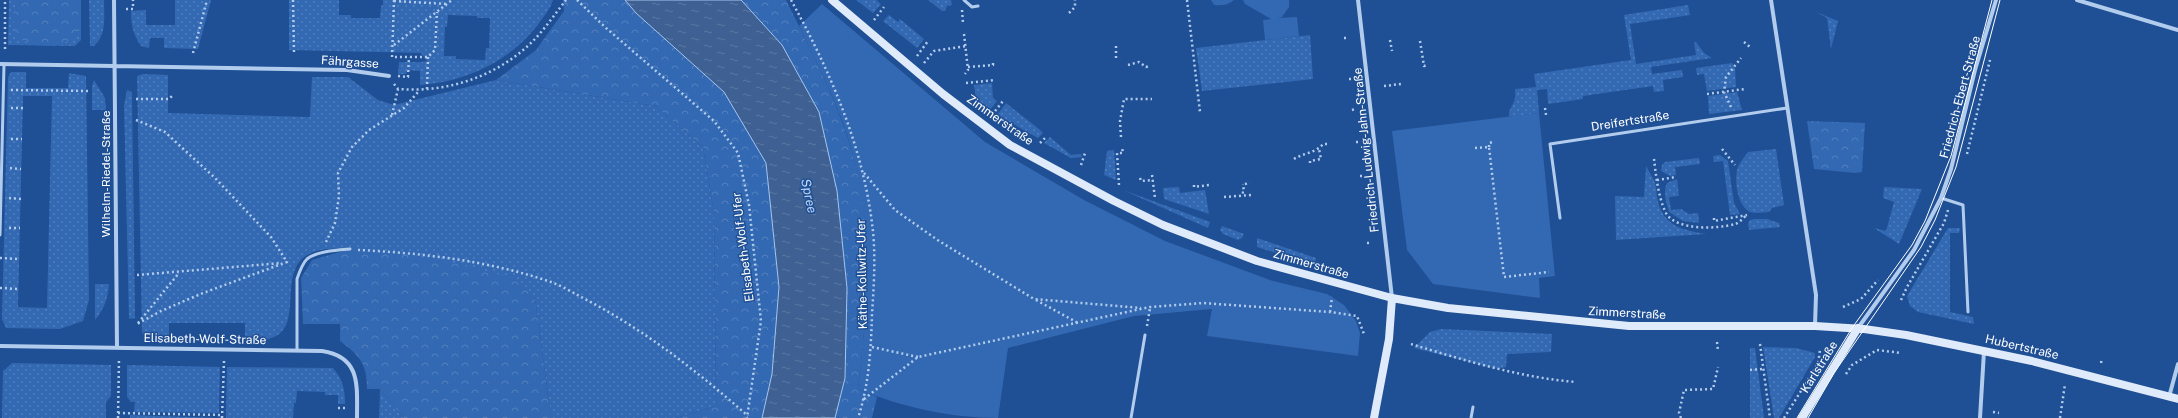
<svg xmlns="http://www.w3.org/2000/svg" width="2178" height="418" font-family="'Public Sans',sans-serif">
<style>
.grass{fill:url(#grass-dots);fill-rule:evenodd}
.forest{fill:url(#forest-crowns)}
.park{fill:#3369b2}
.water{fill:url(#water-ripples);stroke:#a5c6f0}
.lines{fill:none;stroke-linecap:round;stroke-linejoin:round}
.path{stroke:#b2ccee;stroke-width:2.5;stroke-dasharray:2 3;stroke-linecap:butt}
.lane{stroke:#b2ccee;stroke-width:3}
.street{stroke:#b2ccee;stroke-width:4}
.secondary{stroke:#dfeafa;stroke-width:8}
.tram{stroke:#fff;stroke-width:1}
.labels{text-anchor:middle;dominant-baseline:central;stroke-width:3;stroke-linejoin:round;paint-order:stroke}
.street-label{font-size:12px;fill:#fff;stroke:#1f4f94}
.water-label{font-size:13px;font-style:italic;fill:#bed6f5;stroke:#1f4f94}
</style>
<defs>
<pattern id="grass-dots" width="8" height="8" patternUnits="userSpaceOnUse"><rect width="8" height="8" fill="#3369b2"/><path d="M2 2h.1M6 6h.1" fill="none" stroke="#5280be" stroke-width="1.8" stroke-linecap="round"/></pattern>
<pattern id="forest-crowns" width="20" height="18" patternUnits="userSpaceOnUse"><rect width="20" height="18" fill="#3369b2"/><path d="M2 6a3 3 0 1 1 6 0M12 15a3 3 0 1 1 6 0" fill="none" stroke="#5280be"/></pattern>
<pattern id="water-ripples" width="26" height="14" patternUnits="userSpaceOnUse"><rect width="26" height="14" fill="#3e6092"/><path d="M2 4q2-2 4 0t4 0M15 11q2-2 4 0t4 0" fill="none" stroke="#5b78a2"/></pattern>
</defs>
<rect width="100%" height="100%" fill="#1f4f94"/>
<path class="grass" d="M9 0H81V40L75 46 8 45Z
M89 0H104C104 17 107 34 94 46H90Z
M175 0H211L198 49 164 48V38H150L149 48 141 46C133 34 131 25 131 11L146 10V25H175Z
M289 0H339V15H351V18H380L381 6 383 5V0H553C550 10 543 17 537 26 508 62 466 82 420 85V71L407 70 406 74H398L399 62H421L427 61 421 53 289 50ZM448 15 477 16V18H490L489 48H486L485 60 456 59V56H444L445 27H447Z
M856 0H876L881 4 873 13Z
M928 0H951L952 5 947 6 945 11H942Z
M1688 5 1690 15 1630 24 1636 64 1696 55 1694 42H1696L1704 53 1712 58 1651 67 1652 74 1682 70 1683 77 1663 80 1664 91 1654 92 1653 86 1583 96V99L1548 104 1547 89 1537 90 1539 113 1509 117C1508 106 1517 105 1515 89L1536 87 1534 74 1631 60 1624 15Z
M1816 12 1838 21 1831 49 1827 18Z
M889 15 898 22 900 19 924 39 917 48 883 21Z
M1310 35 1313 79 1202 91 1196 48Z
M1732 63 1735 68 1736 87 1707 91 1704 74 1697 75 1696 68Z
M11 72H26V88H68L69 73 86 76 89 300 83 321 60 329 6 328 2 319 8 77ZM23 96H52L47 308 18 307Z
M143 74 168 75V113L310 117 312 77H348L378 100 394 105 496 80 655 106 703 147 714 213 716 406 676 418H551L535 297 350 249C250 240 322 333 263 340 257 341 251 340 245 340V323H169V339L149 338 142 333 137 76Z
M94 80 105 98 106 110H92V86Z
M992 83 993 98 997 101 990 110 976 100 974 85Z
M127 90 132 92 135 318 129 319 124 106Z
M1737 92 1742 110 1709 114 1708 96Z
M1006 103 1039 129 1043 133 1038 138 997 115Z
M1050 137 1071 155 1081 154 1082 157 1071 158 1044 143Z
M1776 149 1784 205 1772 208 1769 212C1763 212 1752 215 1747 210 1737 203 1733 176 1739 165 1741 161 1745 156 1748 152Z
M1114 150 1116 180 1104 175 1107 151Z
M1720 155 1728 161 1734 203 1740 214 1730 215 1723 161 1714 162 1713 156Z
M1699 158 1700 164 1675 167 1676 175 1670 176 1661 171 1662 165 1665 162Z
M1646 166C1649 172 1653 177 1655 183 1657 189 1656 196 1658 202 1665 227 1683 230 1706 234L1616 240 1615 196 1644 197Z
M1677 179 1679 196 1669 197 1671 210 1681 209 1689 214 1698 213 1699 223 1683 221 1669 212C1666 202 1663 193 1667 183Z
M1179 187 1180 193 1205 190 1209 214 1164 199 1163 188Z
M1884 187 1922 189 1899 244 1874 228 1886 231 1894 202 1883 198Z
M1123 190 1210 222 1208 228Z
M1755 219H1767L1779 223 1780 227 1749 230 1748 224 1750 220Z
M1222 226 1244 234 1242 238 1238 240 1223 234 1220 230Z
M1948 228H1960L1959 233H1950V312L1973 317 1974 324 1918 312 1910 306 1907 296Z
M1257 238 1316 258 1315 265 1257 247Z
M95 284H109C108 299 104 309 95 320Z
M1441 329 1552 334 1551 352 1507 354 1506 367 1497 369 1414 348 1430 332Z
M1763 347 1796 348 1815 353V357L1779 418H1774Z
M1750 348H1755L1764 418H1750Z
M12 363 111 365V396L106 402V418H2L3 371Z
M127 365 220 367 219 413 134 412 135 402H131L127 397Z
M227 367 333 368C343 380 345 389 345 404H338V395H325V392L297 391 296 403H294L293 418H226Z
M380 389 404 418H379Z
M130 415 219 418H130Z"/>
<path class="forest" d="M17 0H79L81 19 75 38C52 50 38 47 15 37L13 15Z
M563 0H625L636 13 724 92 766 163 779 287 772 374 762 418H676L716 406 714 213 703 147 655 106 496 80 536 50 564 11Z
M741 0H786C812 53 840 105 855 162 874 235 867 315 858 389L877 397 872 418H835L845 378 847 288 837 191 782 45Z
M1807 121 1865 123 1862 172 1855 173 1814 169Z
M350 249 409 252 517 279 535 297 551 418H404L380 389H367C367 364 360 356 340 341V324H303L301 278 312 260Z"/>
<path class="park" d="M1211 0H1234C1228 5 1222 6 1214 5Z
M1243 0H1289V7L1282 17 1278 18 1297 17 1299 36 1265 40 1263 20 1271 19 1245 4Z
M822 4 985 142 1084 200 1165 241 1273 281 1327 294 1344 305 1356 321 1360 333 1358 356 1207 336 1212 309 1134 316 1008 348 998 418C950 418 902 407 858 389 867 314 873 237 855 163 844 115 820 70 799 26Z
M1539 113 1555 276 1539 278 1540 298 1433 284 1407 250 1392 131Z"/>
<path class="water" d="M625 0H741L782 45 819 112 837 191 847 288 845 378 835 418H762L772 374 779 287 766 163 724 92 636 13Z"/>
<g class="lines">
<path class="path" d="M293 0 294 54
M394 0 392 57H428L435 50 437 12
M577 0 606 28 714 121 738 153 749 205 761 321 747 418
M791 0C829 69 862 144 872 223 876 252 874 284 872 314 871 349 869 385 858 418
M1187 0 1200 112
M394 1 447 4
M126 9H133V0
M962 10 963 23
M1069 13 1075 7V0
M874 20 884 7
M964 34 968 70 965 74
M1344 38H1347
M1390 40 1392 51
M1420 41 1424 66 1427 65
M1744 42 1750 47
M394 45 452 0
M1116 46V59
M5 49V0
M193 53 207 0
M917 56 928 41
M924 63 934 51 966 46
M1128 65 1139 62 1146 67 1149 66
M968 67 993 65V61
M398 76 408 77 409 57
M1349 79H1352
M966 83 995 80
M394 84 398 89C447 93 496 77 532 42 544 30 555 14 566 0
M1384 86 1401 84
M427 89 428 57
M11 90 89 91
M1707 94 1745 89
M136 99H169L173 95
M1731 107 1724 92 1726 77 1741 58
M11 108H23
M1545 108 1546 115
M1352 110 1355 109
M392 115 398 89
M992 115 1003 101
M136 120 165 132 215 178 271 237 287 262 203 293 161 311 137 324
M1121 137 1120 121 1124 99H1152
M11 139H22
M1356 142H1359
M1040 143 1047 136
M1489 147V143L1493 142
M1475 148 1489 147 1504 277 1549 272
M1722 149 1735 165
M1967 154 1990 60
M1294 159C1303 153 1316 153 1323 144H1327
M1654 159C1656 175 1658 197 1666 213 1676 231 1718 229 1735 224 1739 223 1743 218 1747 215
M1310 163V161L1321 159 1319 149
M1081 165 1085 153
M10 168 21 169
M864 173 895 210 939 241 1034 299 1141 308
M1152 175 1155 198
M1360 176H1363
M1140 178 1141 181 1153 180
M1657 180 1676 177
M1245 184 1250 183
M1119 185 1117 153H1123L1122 147
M1194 185V187L1209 185
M1242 193 1244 192 1243 184
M1224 197 1251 195
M9 198 21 199
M1714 218V221L1747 215
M9 228H20
M326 242 335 223 339 196 338 173 352 147 369 130 404 108 419 91
M1367 243H1371
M358 250C423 253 490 261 551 282 562 286 572 292 581 297 642 328 697 371 748 416
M0 258 19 259
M137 275 282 263
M0 288 19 289
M1036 300 1078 323
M1901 300 1907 287 1944 223 1948 210
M1843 307 1861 299 1878 280
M1330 312 1332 297
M138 323 179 273
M1147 326 1150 308
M1717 342 1718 351
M1411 344C1463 360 1522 378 1576 382
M1760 344 1770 418
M872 347 918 357
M2101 363 2102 358
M1750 370 1763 369
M1846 374 1852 365 1877 350 1901 353
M864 399 918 357 1150 307 1203 303 1330 312 1357 316 1364 334
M338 408H347
M1993 412 1999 413
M118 413 222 415
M118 418 119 359
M222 418 224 361
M1681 418 1679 413 1684 390 1713 389 1718 367
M1784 418 1818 364 1820 350
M2060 418 2065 384"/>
<path class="lane" d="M964 0 972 7 978 6
M1941 198 1963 205 1968 312
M1560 218 1550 144 1787 108
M0 235 4 64
M297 350V279C299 273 302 264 307 259 317 251 338 250 350 249
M1131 418 1145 335
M1471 418 1473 407"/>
<path class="street" d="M114 0 117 348
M1358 0 1392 298
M1771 0 1816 295 1815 326
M2077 0 2178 30
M0 64 347 70 389 76
M1858 328 1914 250 1941 198 1951 169 1975 70 1996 0
M0 346 322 351C361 357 357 385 357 418
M2169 397 2178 364
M1980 418 1984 351"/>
<path class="secondary" d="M832 0 943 94 1010 145 1114 201 1163 225 1257 261 1392 298 1448 308 1629 326H1815L1864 329 1906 335 2032 361 2178 399
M1374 418 1389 339 1392 298
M1802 418 1858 328"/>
<path class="tram" d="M1797 418 1852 328 1912 245 1925 221 1951 156 1992 0
M1808 418 1834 373 1921 247 1935 220 1956 167 2000 0"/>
</g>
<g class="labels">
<g class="street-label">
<text transform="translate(350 62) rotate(4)">Fährgasse</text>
<text transform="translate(1960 97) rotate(-75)">Friedrich-Ebert-Straße</text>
<text transform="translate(1000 120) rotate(35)">Zimmerstraße</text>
<text transform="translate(1630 121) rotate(-9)">Dreifertstraße</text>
<text transform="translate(1366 150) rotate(-96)">Friedrich-Ludwig-Jahn-Straße</text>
<text transform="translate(106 174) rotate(-90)">Wilhelm-Riedel-Straße</text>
<text transform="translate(743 247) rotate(-97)">Elisabeth-Wolf-Ufer</text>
<text transform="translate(1311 264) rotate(16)">Zimmerstraße</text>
<text transform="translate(862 274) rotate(-91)">Käthe-Kollwitz-Ufer</text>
<text transform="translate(1627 313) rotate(3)">Zimmerstraße</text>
<text transform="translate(205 339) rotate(1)">Elisabeth-Wolf-Straße</text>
<text transform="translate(2022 347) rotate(13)">Hubertstraße</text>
<text transform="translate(1819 367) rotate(-58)">Karlstraße</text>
</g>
<g class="water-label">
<text transform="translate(809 196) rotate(78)">Spree</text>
</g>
</g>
</svg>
